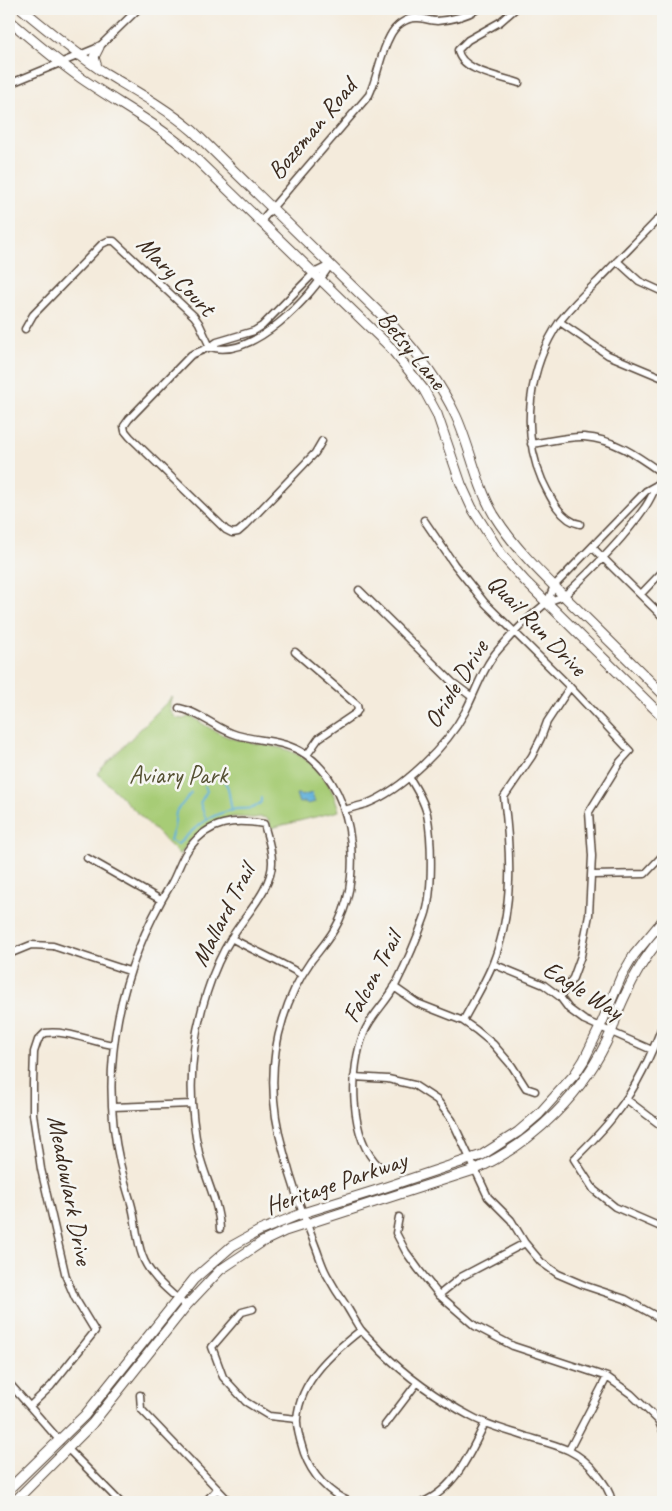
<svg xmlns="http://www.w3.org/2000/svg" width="672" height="1511" font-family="Caveat,sans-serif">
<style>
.green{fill:#a7cc76;stroke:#717b4a}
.water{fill:#60b0da;stroke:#4e6d7c}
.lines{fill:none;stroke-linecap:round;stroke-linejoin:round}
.stream{stroke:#60b0da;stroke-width:2}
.minor-casing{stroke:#57473a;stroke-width:9}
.secondary-casing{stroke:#57473a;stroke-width:11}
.minor{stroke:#fff;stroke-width:6}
.secondary{stroke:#fff;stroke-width:9}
.labels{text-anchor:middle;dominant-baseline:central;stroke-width:5;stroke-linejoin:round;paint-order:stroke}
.street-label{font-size:25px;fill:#3b2a1e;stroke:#f6f6f2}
.park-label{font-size:25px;fill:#565234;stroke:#f6f6f2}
</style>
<rect width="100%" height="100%" fill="#f6f6f2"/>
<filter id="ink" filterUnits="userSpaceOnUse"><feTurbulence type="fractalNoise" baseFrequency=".02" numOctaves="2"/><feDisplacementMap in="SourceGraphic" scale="10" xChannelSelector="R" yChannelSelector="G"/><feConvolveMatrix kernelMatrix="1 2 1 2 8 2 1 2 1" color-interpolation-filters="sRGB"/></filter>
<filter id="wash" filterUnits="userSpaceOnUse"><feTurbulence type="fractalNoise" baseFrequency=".0096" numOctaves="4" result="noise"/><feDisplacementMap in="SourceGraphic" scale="20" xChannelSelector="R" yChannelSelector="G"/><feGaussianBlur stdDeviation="1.12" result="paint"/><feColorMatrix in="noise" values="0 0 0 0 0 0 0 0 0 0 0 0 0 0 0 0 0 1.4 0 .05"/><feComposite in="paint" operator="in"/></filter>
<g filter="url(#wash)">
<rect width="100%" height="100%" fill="#f4ebdc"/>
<path class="green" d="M172 697 173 698 170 702V710L176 718 183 719 191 716C203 724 215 732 228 737 246 743 264 744 281 748 311 756 332 781 339 811L271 828 269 820C263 816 261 817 254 818 248 818 241 817 234 817 210 820 192 835 180 855L97 773Z"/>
<path class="water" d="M312 793 315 802 308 804 305 802 299 803 296 794H299L301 796Z"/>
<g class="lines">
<path class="stream" d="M221 774 228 788 232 811
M205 786 207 791 200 803 206 819
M191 793 176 812 174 828 170 840 177 845C197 826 207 815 236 809 246 808 254 811 261 802V798"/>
</g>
</g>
<g filter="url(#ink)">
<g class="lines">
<g class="minor-casing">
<path id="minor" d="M515 9 500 22 468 40 458 50C460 71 502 77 519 83
M9 84 99 47 138 9
M261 221 369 95C378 76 380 54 390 36 395 26 406 17 418 18 424 18 430 21 437 21 450 20 466 16 478 9
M617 261 639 281 663 292
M560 322 608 355 663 378
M25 329 33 315 102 244 108 241H114L194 316 199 323 210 347
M210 347C253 360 311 297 330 265L314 273 262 326 254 331 217 342 210 347 191 355 129 419 124 426 125 431 130 437 226 530 232 533 238 532 246 525 315 453 322 441
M531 444C547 442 569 436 584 437 615 439 639 457 663 474
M424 520 454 564 485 603 570 687 630 751 620 762 589 812 592 856 589 915 581 956 573 978 560 997
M580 524C561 521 550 497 542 480 520 430 529 366 560 321 571 307 584 294 597 282 619 259 641 237 663 214
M592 547 663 617
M359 590 452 682 472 697
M641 594 663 571
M547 603 554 586 646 491 655 486
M295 652 357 705 358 710 356 713 319 738 307 755
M179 708C200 712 216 729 237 735 258 741 281 740 300 751 353 781 364 870 339 921 332 936 321 948 311 961 299 978 289 999 283 1019 269 1063 271 1109 284 1153 292 1184 303 1215 315 1245 319 1255 322 1266 327 1275 333 1286 340 1297 347 1307 352 1315 356 1323 361 1330 367 1337 374 1343 380 1350 407 1377 438 1399 472 1417 489 1426 509 1431 527 1437 556 1445 578 1449 597 1474 604 1483 610 1491 612 1502
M344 810C351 808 359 806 366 804 402 790 447 746 465 712 476 691 483 667 499 649 513 633 529 617 545 604 551 599 560 599 566 594 592 570 623 539 643 510 652 499 655 486 663 474
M87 858 161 900
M592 875 645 874 663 855
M231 938C254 951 279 961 302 975
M9 954 31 945 53 946 129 971
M493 964 544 985 560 997 569 1009 584 1020 652 1050
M394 987 417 1003 463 1021 476 1030 493 1044 512 1066 526 1088 535 1091
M463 1021C473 1002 485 983 493 963 514 910 511 853 504 797L532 756 541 738 547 722 570 687
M663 1024C651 1055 637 1087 616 1113 604 1130 589 1144 574 1159L594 1190 615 1207 663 1228
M354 1077 388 1079 414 1085 437 1100 452 1120 488 1197 511 1220 525 1243 541 1262 558 1274 586 1286 625 1299 663 1320
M626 1099 663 1127
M113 1107 192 1104
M379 1166C349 1138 349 1069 364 1033 371 1015 387 1002 395 986 406 964 417 939 425 916 433 893 432 838 427 814 424 801 416 788 409 777
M399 1217 396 1233 406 1252 419 1270 439 1295 475 1326 513 1346 607 1377 631 1394 658 1420 663 1431
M439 1295 461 1277 525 1243
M186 1306C169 1291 149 1276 142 1255 136 1238 136 1220 131 1203 127 1190 123 1176 120 1163 98 1066 120 968 171 884 178 872 181 858 190 847 209 821 235 819 264 824 267 836 272 849 272 861 273 888 245 915 232 937 221 954 213 973 207 992 190 1044 187 1099 199 1153 205 1178 219 1203 220 1229
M253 1309 242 1312 212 1347 223 1377 246 1402 269 1416 297 1419
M9 1383 60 1441
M140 1395 141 1409 230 1502
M30 1406 51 1386 95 1331 75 1298 66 1277 41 1169 33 1114V1083L34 1052 38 1040 45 1033C68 1030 91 1042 114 1045
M385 1425 417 1383
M68 1449 120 1502
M569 1450 607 1377
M205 1502 217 1489
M350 1502C328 1493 312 1475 304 1453 301 1443 296 1429 297 1419 300 1380 333 1352 361 1330
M423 1502C455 1489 471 1452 485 1423"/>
</g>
<g class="secondary-casing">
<path id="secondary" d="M22 9C49 31 76 54 105 73 135 91 166 108 193 131L394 327C419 354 440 382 456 416 471 449 476 484 494 515 515 549 544 576 572 604 602 634 633 664 663 694
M9 20C32 40 56 60 81 78 117 103 156 123 189 152L389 346 410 372 424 390 437 414 461 484 472 508 501 554 525 581 663 717
M97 67 94 57 99 47
M9 1489 85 1415 194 1279 232 1246 259 1231 303 1213 377 1190 482 1155 518 1132 539 1114 575 1074 584 1060 600 1027 621 977 634 955 663 920
M14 1502 92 1424 186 1306 220 1270 262 1242 285 1231 474 1170C534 1143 585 1092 611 1032 614 1027 615 1020 617 1014 628 987 643 958 663 936"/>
</g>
<use href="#minor" class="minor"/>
<use href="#secondary" class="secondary"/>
</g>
</g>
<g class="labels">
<g class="street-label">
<text transform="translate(312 129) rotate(-50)">Bozeman Road</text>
<text transform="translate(176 276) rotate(46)">Mary Court</text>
<text transform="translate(412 350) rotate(51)">Betsy Lane</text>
<text transform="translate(537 625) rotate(46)">Quail Run Drive</text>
<text transform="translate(456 684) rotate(-58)">Oriole Drive</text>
<text transform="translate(223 915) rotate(-63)">Mallard Trail</text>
<text transform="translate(372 977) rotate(-62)">Falcon Trail</text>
<text transform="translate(583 990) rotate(32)">Eagle Way</text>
<text transform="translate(336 1183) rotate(-19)">Heritage Parkway</text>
<text transform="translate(70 1190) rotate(79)">Meadowlark Drive</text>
</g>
<g class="park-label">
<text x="178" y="775">Aviary Park</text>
</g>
</g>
<rect width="672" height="1511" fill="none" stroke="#f6f6f2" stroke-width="30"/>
</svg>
